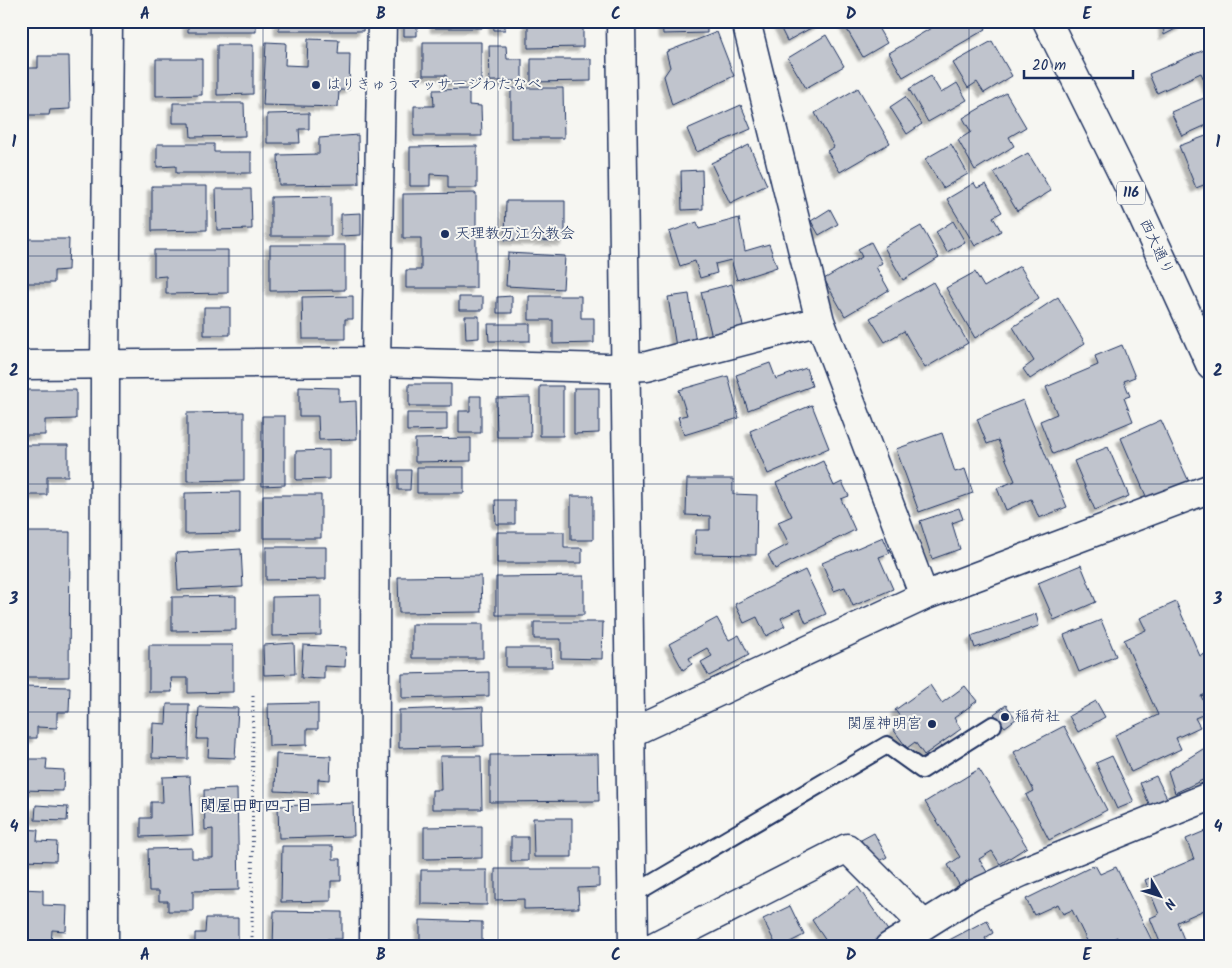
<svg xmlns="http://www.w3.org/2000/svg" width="1232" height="968" font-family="Kalam,'Klee One',sans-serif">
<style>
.building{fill:#c0c4cd;stroke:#1b2f5e;filter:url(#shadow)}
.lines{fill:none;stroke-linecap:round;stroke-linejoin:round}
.service-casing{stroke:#1b2f5e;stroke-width:20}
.minor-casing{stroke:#1b2f5e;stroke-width:31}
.tertiary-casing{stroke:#1b2f5e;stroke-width:31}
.trunk-casing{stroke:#1b2f5e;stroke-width:31}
.path{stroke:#1b2f5e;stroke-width:3;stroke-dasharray:1 4;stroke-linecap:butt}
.service{stroke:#f6f6f2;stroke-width:16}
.minor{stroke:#f6f6f2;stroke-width:28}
.tertiary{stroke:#f6f6f2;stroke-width:28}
.trunk{stroke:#f6f6f2;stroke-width:28}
.grid{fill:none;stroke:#1b2f5e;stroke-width:1;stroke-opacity:0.55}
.poi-dot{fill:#1b2f5e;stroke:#f6f6f2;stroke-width:2}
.labels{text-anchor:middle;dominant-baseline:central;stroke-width:4;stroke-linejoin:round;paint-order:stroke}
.shield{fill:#f6f6f2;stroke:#5d6b8a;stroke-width:1}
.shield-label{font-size:14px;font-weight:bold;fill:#1b2f5e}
.poi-label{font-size:15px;fill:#1b2f5e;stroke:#f6f6f2;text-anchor:start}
.street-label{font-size:15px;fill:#1b2f5e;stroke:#f6f6f2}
.neighbourhood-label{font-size:16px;font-weight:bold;fill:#1b2f5e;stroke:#f6f6f2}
.neatline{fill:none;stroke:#1b2f5e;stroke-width:2}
.grid-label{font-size:16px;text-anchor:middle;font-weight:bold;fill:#1b2f5e}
</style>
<defs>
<filter id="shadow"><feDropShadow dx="-4.5" dy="4.5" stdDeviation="1" flood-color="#0004"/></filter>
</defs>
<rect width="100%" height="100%" fill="#f6f6f2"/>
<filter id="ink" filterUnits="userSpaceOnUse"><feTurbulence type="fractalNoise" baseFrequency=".02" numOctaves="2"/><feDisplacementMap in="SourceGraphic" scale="10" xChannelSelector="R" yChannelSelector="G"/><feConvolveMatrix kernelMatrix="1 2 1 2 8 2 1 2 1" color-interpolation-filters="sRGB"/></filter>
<g filter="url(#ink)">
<path class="building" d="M188 21H256V32H188Z
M279 21H364L363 31H279Z
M417 21V36H404V22Z
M435 21H482V28H435Z
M493 21H505V30H494Z
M528 21H583V47L528 48Z
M662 21H707V33L663 34Z
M777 21H824L787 41Z
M842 21H874L887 43 863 57Z
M943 21H982L986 29 903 77 889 53Z
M1147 21H1182L1183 25 1164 35 1163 22Z
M717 32 734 76 672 105 664 76 670 67 666 52Z
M826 35 844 66 806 88 788 58Z
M308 39 339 40 338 54H350L349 90H339L338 107 263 105 266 42 286 43 285 65 307 66Z
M992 41 1012 76 984 93 977 82 968 88 953 63Z
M423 42H481V82L446 83V75H423Z
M217 45H253V94L217 95Z
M489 46H506L507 59H522V81H490Z
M1211 47V95L1201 73 1157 93 1149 74Z
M38 56H69L70 109 50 110 49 115H22V68H38Z
M156 59H202V95L156 96Z
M531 59H591V81L531 82Z
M931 76 941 93 957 83 967 100 928 122 909 89Z
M511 88H563L564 138H511Z
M858 88 890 143 840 172 827 151 834 147 815 113Z
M469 89V105L481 106 482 136H414V106H434L433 90Z
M1006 93 1026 127 1009 137 1014 146 975 170 958 140 971 132 963 118Z
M1211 95V123L1182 136 1171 112Z
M905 97 922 124 907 134 890 107Z
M173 103H244L245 136 191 137 190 123H173Z
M741 105 751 129 697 152 687 129Z
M309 113V129H299L300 143H267V114Z
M1211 134V182L1196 188 1179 146Z
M358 135 359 184 279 185 278 155 319 154V138Z
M157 144H214V152H251V173H176V166L157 167Z
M951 144 968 174 943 188 925 159Z
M749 145 767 185 730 203 711 163Z
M477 146V188H448V175L430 174V186H410V147Z
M1028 153 1051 191 1017 211 994 172Z
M702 170 703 209 682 210 681 171Z
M974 183 977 188 986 184 1002 212 993 217 1001 231 975 246 947 199Z
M152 186H207V230L152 231Z
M216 189H251L252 229 217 230Z
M476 193V288H406V270H421V238H403V194Z
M331 196V236H271V197Z
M506 201H565V241L505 240Z
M830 209 838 224 819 235 811 221Z
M361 213V235L341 236V214Z
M739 218 745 251 769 244 777 267 737 280 731 260 715 264 717 273 700 278 695 261 680 266 669 232 697 222 699 229Z
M953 221 965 242 947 252 936 232Z
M921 226 939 258 903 280 884 247Z
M21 239H69L68 270 54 271V283H21Z
M871 242 882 263 876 267 889 290 845 316 824 279 862 257 858 249Z
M270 245H345V290L270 291Z
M154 250H228V293L166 294V276L154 277Z
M508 253 565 256 563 289 506 286Z
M1020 266 1039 298 975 338 946 288 975 272 984 287Z
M933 282 968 343 925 368 904 331 885 342 870 318Z
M732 284 744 329 712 337 701 292Z
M689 294 696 343 676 347 668 297Z
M353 296V319H345V339H303L302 297Z
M512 296V313H497V297Z
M529 296H581V318H594V343L553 344V320H529Z
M459 297H483V310H459Z
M1058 297 1085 343 1030 379 1023 369 1034 361 1013 327Z
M204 307H230V335H204Z
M465 316H479V338L466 339Z
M488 324H530V341H489Z
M1122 345 1135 377 1124 381 1130 396 1124 398 1133 421 1053 454 1040 421 1057 414 1046 387 1098 365 1095 356Z
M770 363 776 379 806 368 812 386 748 410 736 375Z
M728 376 739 418 684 435 678 417 687 415 679 390Z
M409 384H451V406H409Z
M540 386H563V436H540Z
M299 387 339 388V402L356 401 357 439 319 440 318 416H299Z
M574 388H599V433L574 434Z
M21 390H76V419L45 420V435H21Z
M470 396H481V433H459V411H470Z
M530 397 531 437H497L496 398Z
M1023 400 1067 507 1039 518 1031 499 1006 510 997 488 1015 481 998 440 987 444 977 419Z
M812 405 829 448 768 474 750 431Z
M244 412V480L187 481V413Z
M407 413H447V430L407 431Z
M262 416H285V485L262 486Z
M1161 420 1190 484 1149 503 1121 438Z
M942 433 955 472 965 469 973 493 919 512 896 449Z
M471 438V461L415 462V439Z
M21 445H68V476H47V495H21Z
M1108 447 1129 496 1095 510 1074 461Z
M329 450V479L296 480V451Z
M823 461 834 486 842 482 849 496 841 499 855 530 775 569 768 555 789 544 778 522 792 516 776 483Z
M417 467H464V493H417Z
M398 470H411L410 490H398Z
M687 479H733V494L757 495 756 555 695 554 696 530H710V516L686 515Z
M240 492V533L185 534V493Z
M263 495H321V538H263Z
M571 496H593V540H571Z
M495 500H515V524H496Z
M959 508 963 519 952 523 960 549 932 559 920 521Z
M21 532H70L69 677H21Z
M497 532H564V548H582V563H497Z
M883 537 890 553 879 557 893 589 853 606 845 587 834 591 822 563Z
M266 547H326V579L266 580Z
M241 549 243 587 178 590 176 553Z
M1081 565 1096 602 1054 620 1038 583Z
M805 570 826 614 806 623 800 609 781 618 785 626 766 636 757 617 744 623 735 604Z
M481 576 482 612 399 613 398 577Z
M584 576V615H496V577Z
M236 596V630L172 631V597Z
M321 596V635L272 636V597Z
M1176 602 1200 656 1208 653 1211 659V692L1201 696 1209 712 1195 718 1200 727 1176 738 1181 749 1131 772 1115 735 1158 715 1124 640 1146 630 1140 618Z
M1036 614 1039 626 975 648 971 636Z
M717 618 729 640 739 635 749 655 709 676 701 662 712 656 707 648 689 658 692 664 683 670 669 644Z
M1101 620 1116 656 1079 672 1064 635Z
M534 622H603L602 659 561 658V639H534Z
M412 624H483V658H412Z
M294 643 295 674 264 675 263 645Z
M149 645H233V692L188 693V678H171L172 692H149Z
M303 645 346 647 345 667 324 666V679L301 678Z
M506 648H551L552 667H506Z
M489 672V696L402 698V674Z
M930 685 942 703 965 686 977 701 954 718 961 729 924 755 915 742 907 748 893 729 904 722 895 710Z
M21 686 70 687 69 712H57V728L37 727V738H21Z
M1096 701 1105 717 1078 732 1069 716Z
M318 703V729H307V745L269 746 268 704Z
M167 704H189L188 759 152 758 153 723 166 724Z
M1006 705 1016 719 1005 727 994 714Z
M199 707 238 708 235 758 208 757 209 739H197Z
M483 707 484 746 399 748V710Z
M1064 726 1107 810 1049 840 1026 795 1034 791 1014 752Z
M1211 744V776L1175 793 1168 771Z
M21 751H26L25 759H47L46 769 64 770 63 791 21 790Z
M276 754 331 756 330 780 318 779V793L275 791Z
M598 754 599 801 490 802V755Z
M440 756H481L482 809H432V790H441Z
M1112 756 1134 802 1117 809 1096 763Z
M979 769 1027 847 1000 864 992 851 979 859 987 872 961 888 948 865 960 857 925 802Z
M190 776 193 835 141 837V818H151V802H163L162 777Z
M1156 776 1167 798 1150 806 1140 783Z
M237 789 239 890 193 891V911H168V901H159V891H149L148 849 192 848V858H213V829L205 830 204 790Z
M353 803 354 836 279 838 278 806Z
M36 805 68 807 67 821 35 820Z
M533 818H572V857H534Z
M482 826V858L424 859V827Z
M21 829 38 830 37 841 57 842 56 861 21 860Z
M1205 831 1211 845V907L1177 922 1187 947H1162L1150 918 1159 914 1145 880 1194 859 1186 839Z
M874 833 887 857 874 864 861 840Z
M511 837H528V861H511Z
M282 846H333V859H341V881H331V901L281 902Z
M1095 865 1100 874 1116 867 1155 947H1122L1117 937 1096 947H1090L1072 910 1063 914 1058 904 1034 915 1026 899Z
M495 869H599V887L578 888 579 908 524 909V899L495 900Z
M421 870H487V905L421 904Z
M858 887 889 932 869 947H830L812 920Z
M21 889 43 890V905L67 906 66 931 52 930 51 946 21 945Z
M790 906 804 935 780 947H777L763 919Z
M274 911 342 912V939H327V947H273Z
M206 918H238V947H195V933H205Z
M420 920 482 922V947H420Z
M987 920 993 933 985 938 990 947H936Z"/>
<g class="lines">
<g class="service-casing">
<path id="service" d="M632 895 887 745 922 770 993 725"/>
</g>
<g class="minor-casing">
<path id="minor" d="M820 321 924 596
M21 365 376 362 608 368 647 366 820 321 746 21
M630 733 924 596 1211 488
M374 947 376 362 382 21
M653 947 847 848 924 925
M889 947 972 895 1022 872 1211 796"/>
</g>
<g class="tertiary-casing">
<path id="tertiary" d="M621 21 633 947
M104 947 105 364 108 21"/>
</g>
<g class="trunk-casing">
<path id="trunk" d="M1047 21 1129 187 1211 366"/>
</g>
<path class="path" d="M252 947 253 694"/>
<use href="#service" class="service"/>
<use href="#minor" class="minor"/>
<use href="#tertiary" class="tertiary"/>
<use href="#trunk" class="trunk"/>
</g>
</g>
<path class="grid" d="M263 21V947M498 21V947M734 21V947M969 21V947M21 256H1211M21 484H1211M21 712H1211"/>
<g class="poi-dot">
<circle cx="316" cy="85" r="5"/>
<circle cx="445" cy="234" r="5"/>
<circle cx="1005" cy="717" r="5"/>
<circle cx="932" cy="724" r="5"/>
</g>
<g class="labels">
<rect class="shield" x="1117" y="181.5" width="28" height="23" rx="4"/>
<g class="shield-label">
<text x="1131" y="193">116</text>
</g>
<g class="poi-label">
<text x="326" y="85">はりきゅう マッサージわたなべ</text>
<text x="455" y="234">天理教万江分教会</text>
<text x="1015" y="717">稲荷社</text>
<text x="922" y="724" text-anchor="end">関屋神明宮</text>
</g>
<g class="street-label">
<text transform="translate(1156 247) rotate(65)">西大通り</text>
</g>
<g class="neighbourhood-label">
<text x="256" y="806">関屋田町四丁目</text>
</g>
</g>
<rect width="1232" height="968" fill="none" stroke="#f6f6f2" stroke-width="55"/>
<g transform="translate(1160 896) rotate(129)" stroke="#f6f6f2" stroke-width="4" paint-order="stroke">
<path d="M0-4L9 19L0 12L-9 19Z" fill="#1b2f5e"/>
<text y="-8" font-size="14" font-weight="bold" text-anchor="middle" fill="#1b2f5e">N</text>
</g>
<path d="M1024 70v8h109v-8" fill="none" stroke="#1b2f5e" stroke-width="2.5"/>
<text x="1032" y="70" font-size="15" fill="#1b2f5e" stroke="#f6f6f2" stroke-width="4" paint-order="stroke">20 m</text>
<rect x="28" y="28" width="1176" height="912" class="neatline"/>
<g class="grid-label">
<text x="145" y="19">A</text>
<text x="381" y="19">B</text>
<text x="616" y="19">C</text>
<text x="851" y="19">D</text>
<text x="1087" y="19">E</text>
<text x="14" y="147">1</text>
<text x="1218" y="147">1</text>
<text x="14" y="376">2</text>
<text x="1218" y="376">2</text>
<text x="14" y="604">3</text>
<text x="1218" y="604">3</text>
<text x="14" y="832">4</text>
<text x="1218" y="832">4</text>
<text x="145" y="960">A</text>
<text x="381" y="960">B</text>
<text x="616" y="960">C</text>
<text x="851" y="960">D</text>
<text x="1087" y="960">E</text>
</g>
</svg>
